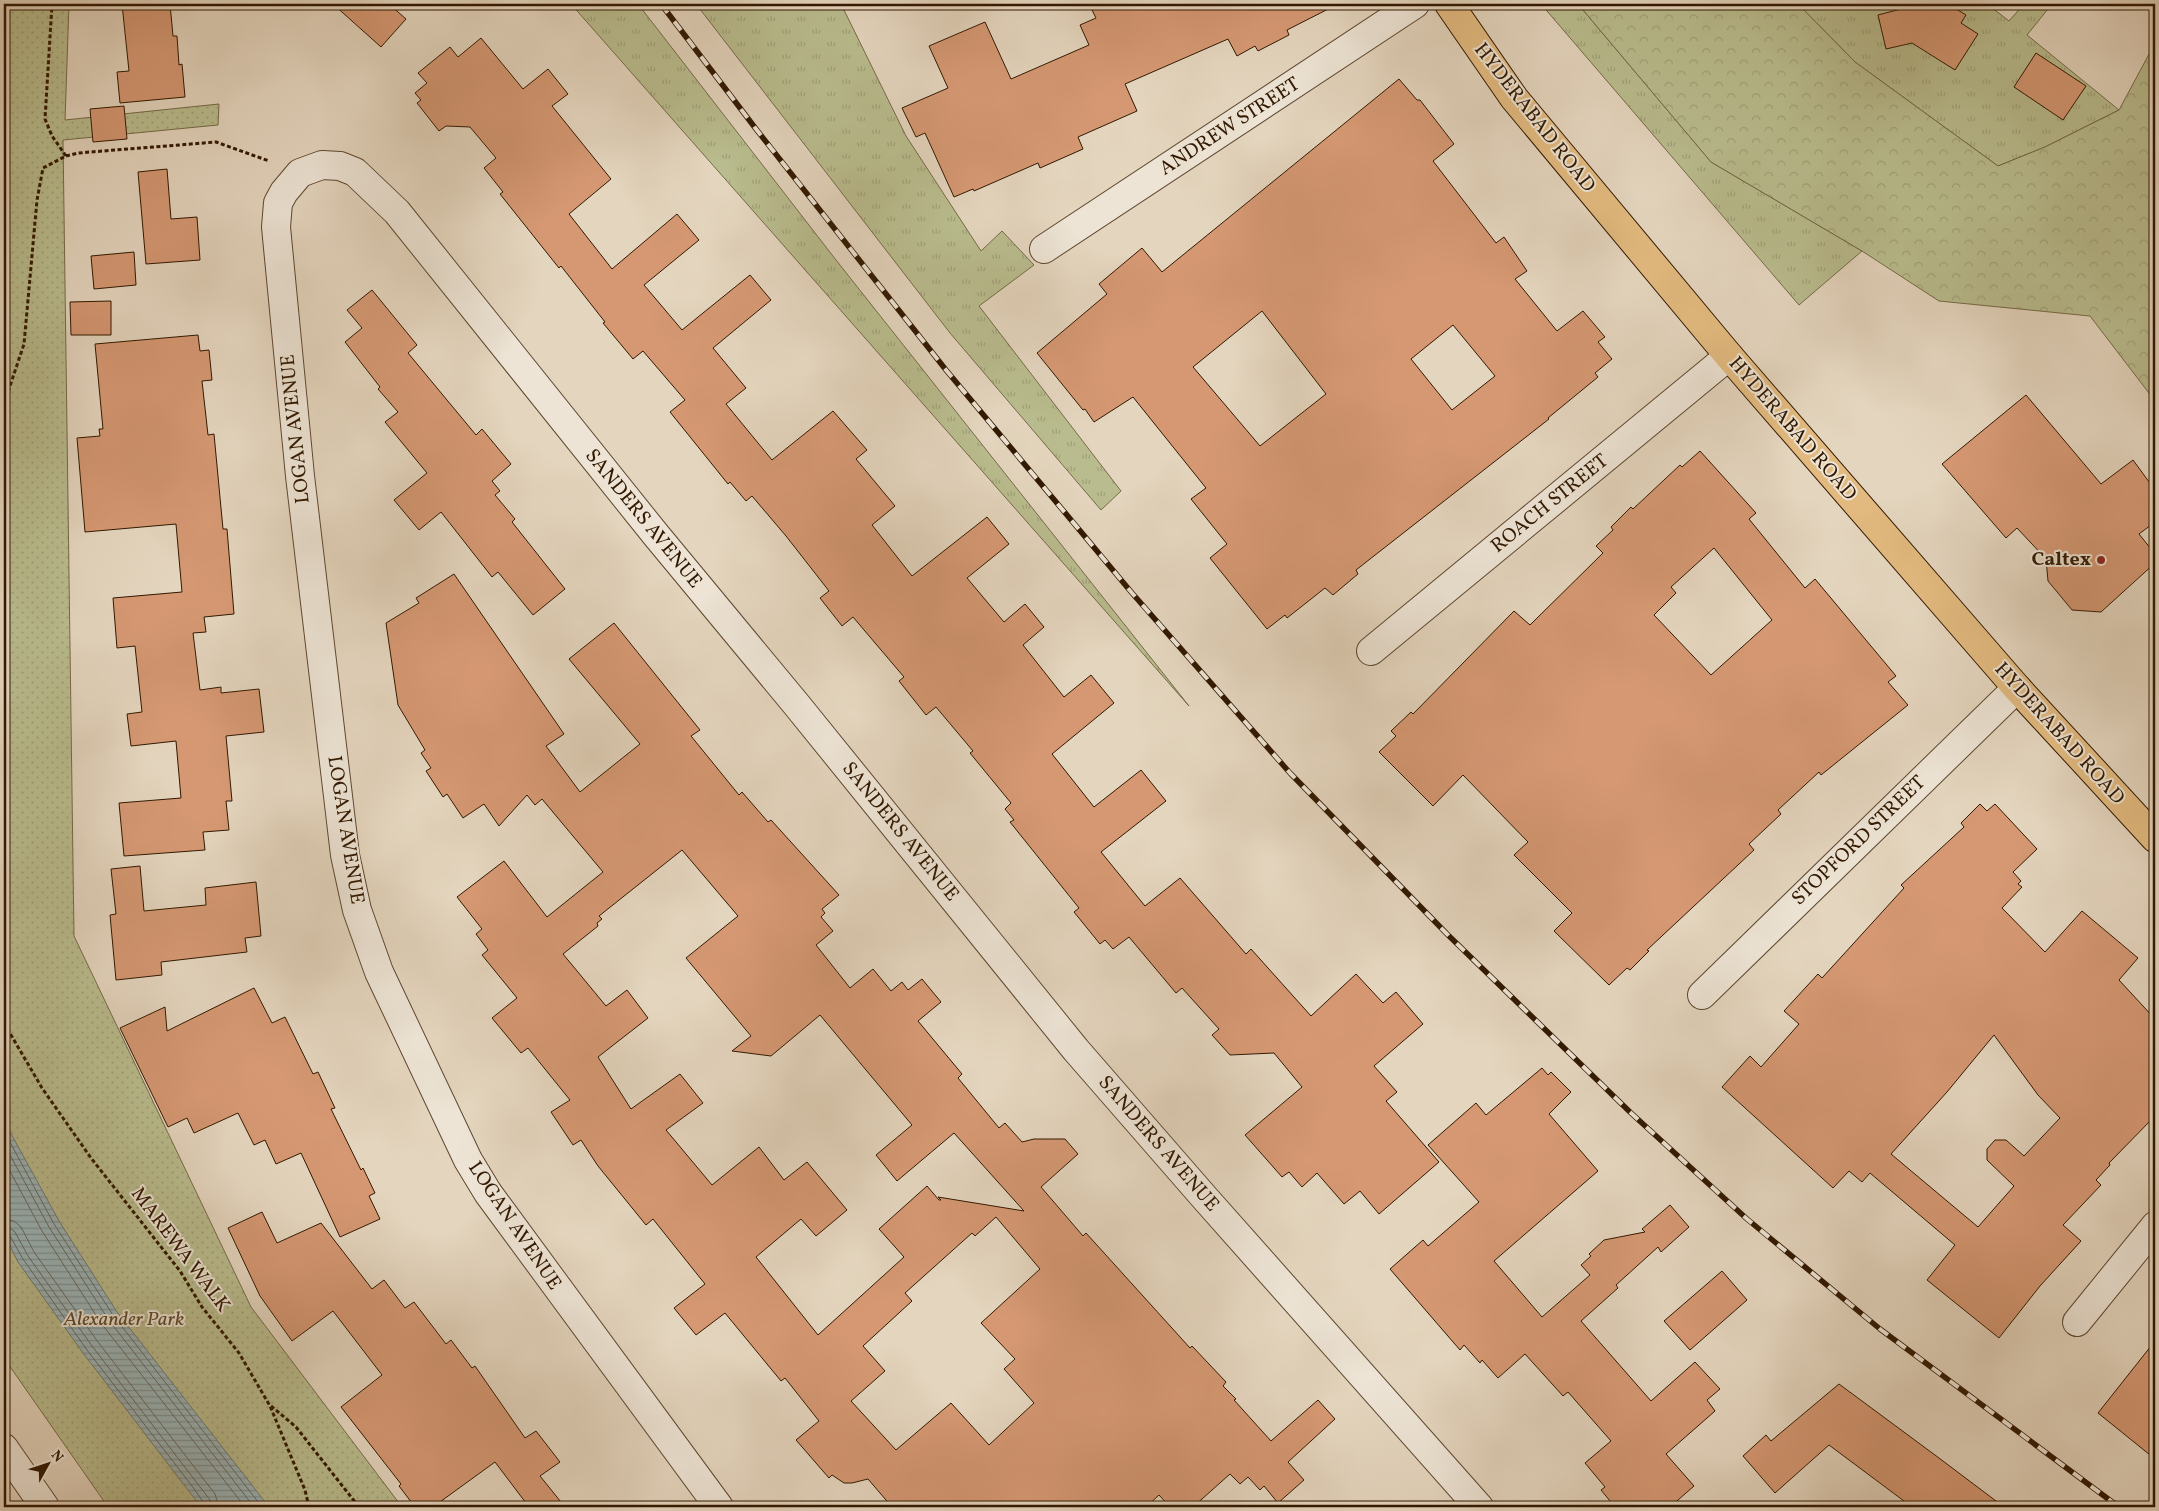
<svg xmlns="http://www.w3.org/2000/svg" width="2159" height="1511" font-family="Vollkorn,serif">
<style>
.grass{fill:url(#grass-tufts);stroke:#756a47}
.forest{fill:url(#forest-crowns);stroke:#756a47}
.park{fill:url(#park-dots);stroke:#756a47}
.water{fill:url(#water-rules);stroke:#707771}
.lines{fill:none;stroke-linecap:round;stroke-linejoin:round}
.shore{stroke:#66675e;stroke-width:1}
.building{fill:#d59873;stroke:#311800;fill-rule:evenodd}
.street-casing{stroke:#5e4730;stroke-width:30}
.primary-casing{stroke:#311800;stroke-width:30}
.path{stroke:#311800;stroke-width:3;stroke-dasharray:4 2.5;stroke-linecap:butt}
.street{stroke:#ede4d5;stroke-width:28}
.primary{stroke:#e2ba7f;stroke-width:28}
.rail-casing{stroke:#311800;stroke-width:5.5}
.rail{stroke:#ede4d5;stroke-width:4;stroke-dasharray:11;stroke-linecap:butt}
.poi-dot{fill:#8f2418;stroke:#ede4d5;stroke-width:2}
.labels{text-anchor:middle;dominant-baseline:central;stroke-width:4;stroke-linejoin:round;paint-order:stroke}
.street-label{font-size:20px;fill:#311800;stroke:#ede4d5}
.poi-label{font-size:20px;font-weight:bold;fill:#311800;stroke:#ede4d5;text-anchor:end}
.park-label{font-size:20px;font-style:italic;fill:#5a492b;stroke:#ede4d5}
</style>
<defs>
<pattern id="grass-tufts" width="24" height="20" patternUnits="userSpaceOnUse" patternTransform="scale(1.25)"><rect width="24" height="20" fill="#b9bc8e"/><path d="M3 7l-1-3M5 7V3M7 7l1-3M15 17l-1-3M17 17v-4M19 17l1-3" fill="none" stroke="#a0a179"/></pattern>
<pattern id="forest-crowns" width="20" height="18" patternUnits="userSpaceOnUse" patternTransform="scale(1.25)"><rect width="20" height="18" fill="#b9bc8e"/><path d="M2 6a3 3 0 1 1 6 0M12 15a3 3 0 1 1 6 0" fill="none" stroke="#a0a179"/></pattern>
<pattern id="park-dots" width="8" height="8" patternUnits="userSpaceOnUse" patternTransform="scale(1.25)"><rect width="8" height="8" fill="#b9bc8e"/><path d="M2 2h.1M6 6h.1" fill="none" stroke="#a0a179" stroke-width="1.8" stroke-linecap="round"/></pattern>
<pattern id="water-rules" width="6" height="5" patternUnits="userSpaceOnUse" patternTransform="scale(1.25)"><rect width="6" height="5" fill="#9ab6bc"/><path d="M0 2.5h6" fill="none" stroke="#7e9396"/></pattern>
</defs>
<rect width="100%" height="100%" fill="#e4d5be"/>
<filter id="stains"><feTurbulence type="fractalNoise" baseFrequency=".004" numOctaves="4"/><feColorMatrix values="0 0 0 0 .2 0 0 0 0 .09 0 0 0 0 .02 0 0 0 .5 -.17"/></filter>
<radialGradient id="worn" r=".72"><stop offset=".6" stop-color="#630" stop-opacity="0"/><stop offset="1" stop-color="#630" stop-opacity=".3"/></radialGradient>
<path class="grass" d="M571 4H638L836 260 1189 706Z
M696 4H841L906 136 981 251 1002 231 1034 265 979 306 1121 491 1101 510 950 333Z
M1541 4H1578L1711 162 1862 251 1799 305Z
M1798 4H1987L2009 21 2024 4H2052L2027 35 2119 110 2045 147 1998 166 1855 62Z"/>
<path class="forest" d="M1578 4H1798L1855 62 1998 166 2045 147 2119 110 2155 43V401L2090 316 1939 301 1862 251 1711 162Z"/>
<path class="park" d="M4 4H69L65 120 219 104 218 125 63 140 74 936 251 1307 402 1507H108L4 1358Z"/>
<path class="water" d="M4 1121 59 1221 117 1312 269 1507H201L83 1353 18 1262 4 1234Z"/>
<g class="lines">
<path class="shore" d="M4 1131 54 1224 113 1315 262 1507
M4 1144 49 1227 108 1319 254 1507
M4 1160 42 1231 101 1323 245 1507
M4 1219 14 1221 21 1227 34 1252 98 1342 215 1494 219 1507
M4 1227 10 1228 15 1232 28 1256 92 1346 197 1483 210 1500 211 1507
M4 1233 10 1236 23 1259 87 1350 192 1486 204 1503 205 1507"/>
</g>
<path class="building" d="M122 4H170L173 36H177L179 65 182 64 185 97 120 103 117 72 129 71Z
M333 4H389L406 19 381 47Z
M1089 4H1338L1287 30 1289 35 1258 51 1255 46 1237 56 1228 39 1125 84 1137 111 1078 137 1083 149 1040 168 1038 163 974 191 973 189 954 197 925 133 916 137 902 108 948 88 929 46 985 22 1011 79 1089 45 1080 25 1096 18Z
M1905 4H1948L1966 15 1961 23 1978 34 1955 70 1912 43 1886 49 1878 15 1901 9Z
M481 38 523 89 548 69 568 94 552 106 611 179 569 214 612 269 677 214 699 240 644 285 682 330 750 275 771 300 713 348 746 388 726 404 772 460 833 411 867 450 856 459 895 506 872 525 912 576 987 517 1009 544 967 578 1004 622 1025 604 1044 627 1023 645 1064 697 1091 675 1114 703 1052 754 1094 807 1141 770 1166 801 1101 852 1145 906 1180 878 1246 954 1251 949 1311 1016 1356 974 1383 1003 1396 992 1423 1024 1374 1066 1397 1092 1386 1101 1439 1162 1379 1214 1360 1191 1344 1204 1317 1173 1302 1187 1289 1172 1282 1177 1245 1135 1302 1087 1274 1053 1230 1055 1212 1035 1219 1029 1182 988 1176 993 1129 937 1113 949 1105 940 1100 944 1074 912 1079 908 1010 822 1014 820 1005 809 1011 803 970 753 973 751 936 707 926 715 899 681 904 677 853 617 842 626 820 598 829 591 786 536 752 496 746 501 730 482 728 484 670 412 685 400 643 351 633 359 603 323 605 322 561 266 559 268 500 194 503 192 484 168 496 158 470 127 446 126 439 131 417 103 421 100 415 93 427 83 418 73 450 47 458 57Z
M2036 53 2086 86 2063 120 2014 87Z
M1399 79 1417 100H1420L1454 144 1433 161 1496 243 1504 237 1527 271 1515 279 1557 331 1583 311 1605 337 1598 342 1612 359 1595 373 1598 377 1548 418 1549 419 1356 570 1358 574 1333 595 1325 588 1287 618 1285 615 1267 629 1210 558 1227 544 1191 499 1206 488 1133 397 1094 422 1085 409 1083 410 1037 353 1107 294 1099 284 1142 248 1162 272ZM1262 311 1326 394 1260 446 1193 367ZM1453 325 1495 376 1452 410 1411 359Z
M124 106 127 139 93 142 90 109Z
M167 169 171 219 197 217 200 260 146 264 138 172Z
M134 252 136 285 94 289 91 256Z
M372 290 417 345 408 353 476 435 482 429 511 464 492 481 500 491 495 495 515 519 512 522 565 589 533 615 498 572 492 577 441 512 419 530 394 500 427 473 385 422 398 412 378 389 380 387 345 342 362 328 347 310Z
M111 301V335H71L70 302Z
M198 335 200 351 209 350 212 380 202 381 208 435 214 434 223 529H227L234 614 204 617 206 632 193 633 200 690 221 687V693L259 689 264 732 226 736 232 801H226L229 830 203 832 205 850 124 856 119 803 181 798 176 741 131 746 127 714 142 712 135 646 117 648 113 598 182 592 176 524 85 532 77 438 100 436 99 429H103L95 344Z
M2026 395 2101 484 2133 460 2155 490V522L2139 534 2155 554V563L2101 612 2072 610 2048 581 2046 559 2017 528 2006 538 1942 464Z
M1700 451 1756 513 1749 519 1805 588 1815 579 1896 676 1888 682 1908 705 1821 775 1819 772 1778 810 1781 814 1749 844 1754 850 1647 950 1649 951 1630 970 1627 968 1609 985 1554 931 1572 913 1514 855 1528 842 1463 775 1433 806 1379 752 1396 736 1391 731 1411 712 1413 714 1514 611 1530 625 1603 553 1596 546 1613 530 1611 527 1631 507 1633 509 1680 465 1682 467ZM1714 548 1772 620 1711 675 1654 615 1676 593 1671 587Z
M454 574 564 734 546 746 580 792 640 744 569 659 614 623 700 730 691 736 739 795 742 792 768 822 771 820 839 895 822 909 825 913 821 917 833 931 816 945 850 988 873 969 891 991 902 982 908 990 922 979 941 1002 918 1021 962 1074 958 1078 999 1128 1005 1123 1022 1142 1034 1139H1065L1078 1154 1041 1187 1083 1236 1086 1233 1190 1348 1192 1346 1226 1382 1223 1386 1236 1399 1234 1400 1271 1441 1318 1400 1335 1419 1288 1462 1304 1480 1278 1503 1264 1486 1260 1490 1248 1477 1240 1484 1230 1474 1193 1507H1170L1159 1495 1146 1507H892L868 1479 852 1483H844L832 1475 829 1478 796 1440 819 1421 785 1378 781 1381 725 1313 696 1335 674 1308 705 1284 653 1219 646 1225 598 1166 581 1140 573 1145 551 1112 570 1100 528 1048 521 1053 492 1018 517 998 482 955 488 950 476 934 482 929 457 897 504 861 547 917 603 872 542 799 535 805 527 795 499 826 484 804 463 818 447 794 443 797 426 771 431 768 421 753 425 750 398 705 386 623 419 603 416 598ZM682 850 738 916 686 958 751 1036 732 1051 771 1056 820 1015 912 1125 876 1155 897 1181 954 1133 1024 1211 938 1197 941 1200H939L927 1186 879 1229 904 1257 818 1335 756 1257 801 1219 816 1236 847 1210 807 1162 784 1180 759 1147 712 1185 666 1130 703 1103 680 1074 631 1109 598 1057 648 1018 627 990 606 1006 563 954 598 926 597 923 602 919 599 916ZM996 1217 1040 1269 981 1323 1015 1359 1004 1369 1034 1403 989 1445 951 1403 896 1450 851 1401 885 1371 863 1346 912 1301 905 1293 972 1233 975 1236Z
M1980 804 1987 811 1995 804 2037 849 2013 872 2021 881 2018 884 2022 887 2002 908 2045 952 2082 911 2138 958 2119 980 2155 1019V1116L2109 1163 2110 1165 2096 1180 2101 1185 2063 1225 2081 1241 2040 1286 1999 1338 1927 1280 1955 1245 1870 1173 1862 1182 1849 1171 1833 1188 1722 1087 1750 1056 1761 1067 1799 1024 1784 1011 1818 974 1822 978 1904 888 1901 885 1964 827 1961 823ZM1994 1035 2038 1095 2060 1118 2024 1156 2006 1140H1995L1987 1149V1160L2014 1186 1978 1227 1891 1154 1947 1092Z
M140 866 144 911 206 905 205 888 256 882 261 936 245 938 247 952 161 962 162 975 116 980 110 915 116 914 111 869Z
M254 988 272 1023 285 1017 313 1074 318 1072 335 1108 331 1109 361 1170 363 1168 375 1193 369 1196 380 1219 340 1237 301 1153 276 1164 265 1140 254 1145 238 1113 194 1133 187 1118 168 1127 120 1028 165 1007 167 1031Z
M1542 1068 1548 1075 1551 1072 1571 1092 1549 1114 1598 1171 1494 1261 1542 1317 1590 1275 1581 1265 1591 1256 1589 1254 1604 1240 1645 1232 1642 1229 1670 1205 1689 1227 1661 1252 1658 1247 1616 1285 1618 1288 1581 1321 1651 1401 1695 1362 1720 1389 1707 1400 1715 1411 1666 1454 1694 1486 1670 1507H1615L1601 1490 1605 1487 1585 1463 1611 1441 1568 1392 1563 1396 1525 1354 1498 1378 1482 1360 1480 1363 1464 1345 1460 1350 1390 1269 1423 1240 1428 1246 1479 1202 1428 1145 1476 1103 1486 1115Z
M262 1212 277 1243 321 1223 372 1289 384 1280 405 1308 414 1302 446 1344 451 1340 472 1368 475 1366 525 1438 536 1431 560 1462 540 1476 565 1507H529L495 1462 433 1507H415L399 1486 401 1484 341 1407 382 1375 333 1311 292 1341 260 1296 228 1228Z
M1722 1271 1747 1300 1690 1350 1664 1321Z
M2155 1341V1459L2098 1413Z
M1839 1384 1939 1458 2004 1507H1912L1829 1445 1775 1493 1743 1456 1766 1435 1771 1441Z"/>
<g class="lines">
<g class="street-casing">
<path id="street" d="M1044 249 1415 4
M1371 651 1729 356
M1702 995 2017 688
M2077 1322 2155 1226
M4 1448 45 1507
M719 1507 488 1193 468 1160 379 972 357 910 345 855 300 476 276 227 278 203 284 192 300 173 322 165 340 166 355 172 397 212 656 535 796 704 1076 1050 1204 1197 1479 1507"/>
</g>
<g class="primary-casing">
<path id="primary" d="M1449 4 1514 98 1729 356 2017 688 2155 838"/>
</g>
<path class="path" d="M66 156 78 153 216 142 269 161
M4 404 24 344 37 200 43 168 66 156 52 136 45 119 52 4
M4 1023 42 1088 91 1158 180 1271 202 1307 239 1353 270 1406 305 1490 309 1507
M271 1406 296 1427 359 1507"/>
<use href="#street" class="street"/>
<use href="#primary" class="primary"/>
<g class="rail-casing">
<path id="rail" d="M661 4 756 129 946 370 1132 593 1290 773 1448 935 1631 1113 1747 1219 1880 1329 2119 1507"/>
</g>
<use href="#rail" class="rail"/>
</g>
<circle class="poi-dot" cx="2101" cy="560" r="5"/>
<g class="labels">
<g class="street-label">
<text transform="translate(1534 118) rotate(52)">HYDERABAD ROAD</text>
<text transform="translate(1230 127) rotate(-33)">ANDREW STREET</text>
<text transform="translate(296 429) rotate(-96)">LOGAN AVENUE</text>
<text transform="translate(1792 429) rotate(49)">HYDERABAD ROAD</text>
<text transform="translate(1550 504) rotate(-39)">ROACH STREET</text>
<text transform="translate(643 519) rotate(51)">SANDERS AVENUE</text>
<text transform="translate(2059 734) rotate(48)">HYDERABAD ROAD</text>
<text transform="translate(345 830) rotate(81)">LOGAN AVENUE</text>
<text transform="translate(900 832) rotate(51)">SANDERS AVENUE</text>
<text transform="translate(1859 841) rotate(-44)">STOPFORD STREET</text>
<text transform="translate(1158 1144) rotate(49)">SANDERS AVENUE</text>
<text transform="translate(514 1226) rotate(56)">LOGAN AVENUE</text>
<text transform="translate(180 1250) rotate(53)">MAREWA WALK</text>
</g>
<g class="poi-label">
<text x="2091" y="560">Caltex</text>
</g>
<g class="park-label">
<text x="124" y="1320">Alexander Park</text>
</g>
</g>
<rect width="2159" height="1511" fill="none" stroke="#e4d5be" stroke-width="20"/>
<rect x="5" y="5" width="2149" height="1501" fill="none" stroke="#311800" stroke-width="2.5"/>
<rect x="10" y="10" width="2139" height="1491" fill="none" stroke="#311800"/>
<g transform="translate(48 1464) rotate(50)" stroke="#ede4d5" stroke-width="4" paint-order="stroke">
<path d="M0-4L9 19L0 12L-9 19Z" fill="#311800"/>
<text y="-8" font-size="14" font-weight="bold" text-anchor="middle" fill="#311800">N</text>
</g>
<rect width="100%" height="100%" filter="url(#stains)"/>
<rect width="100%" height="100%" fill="url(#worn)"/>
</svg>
